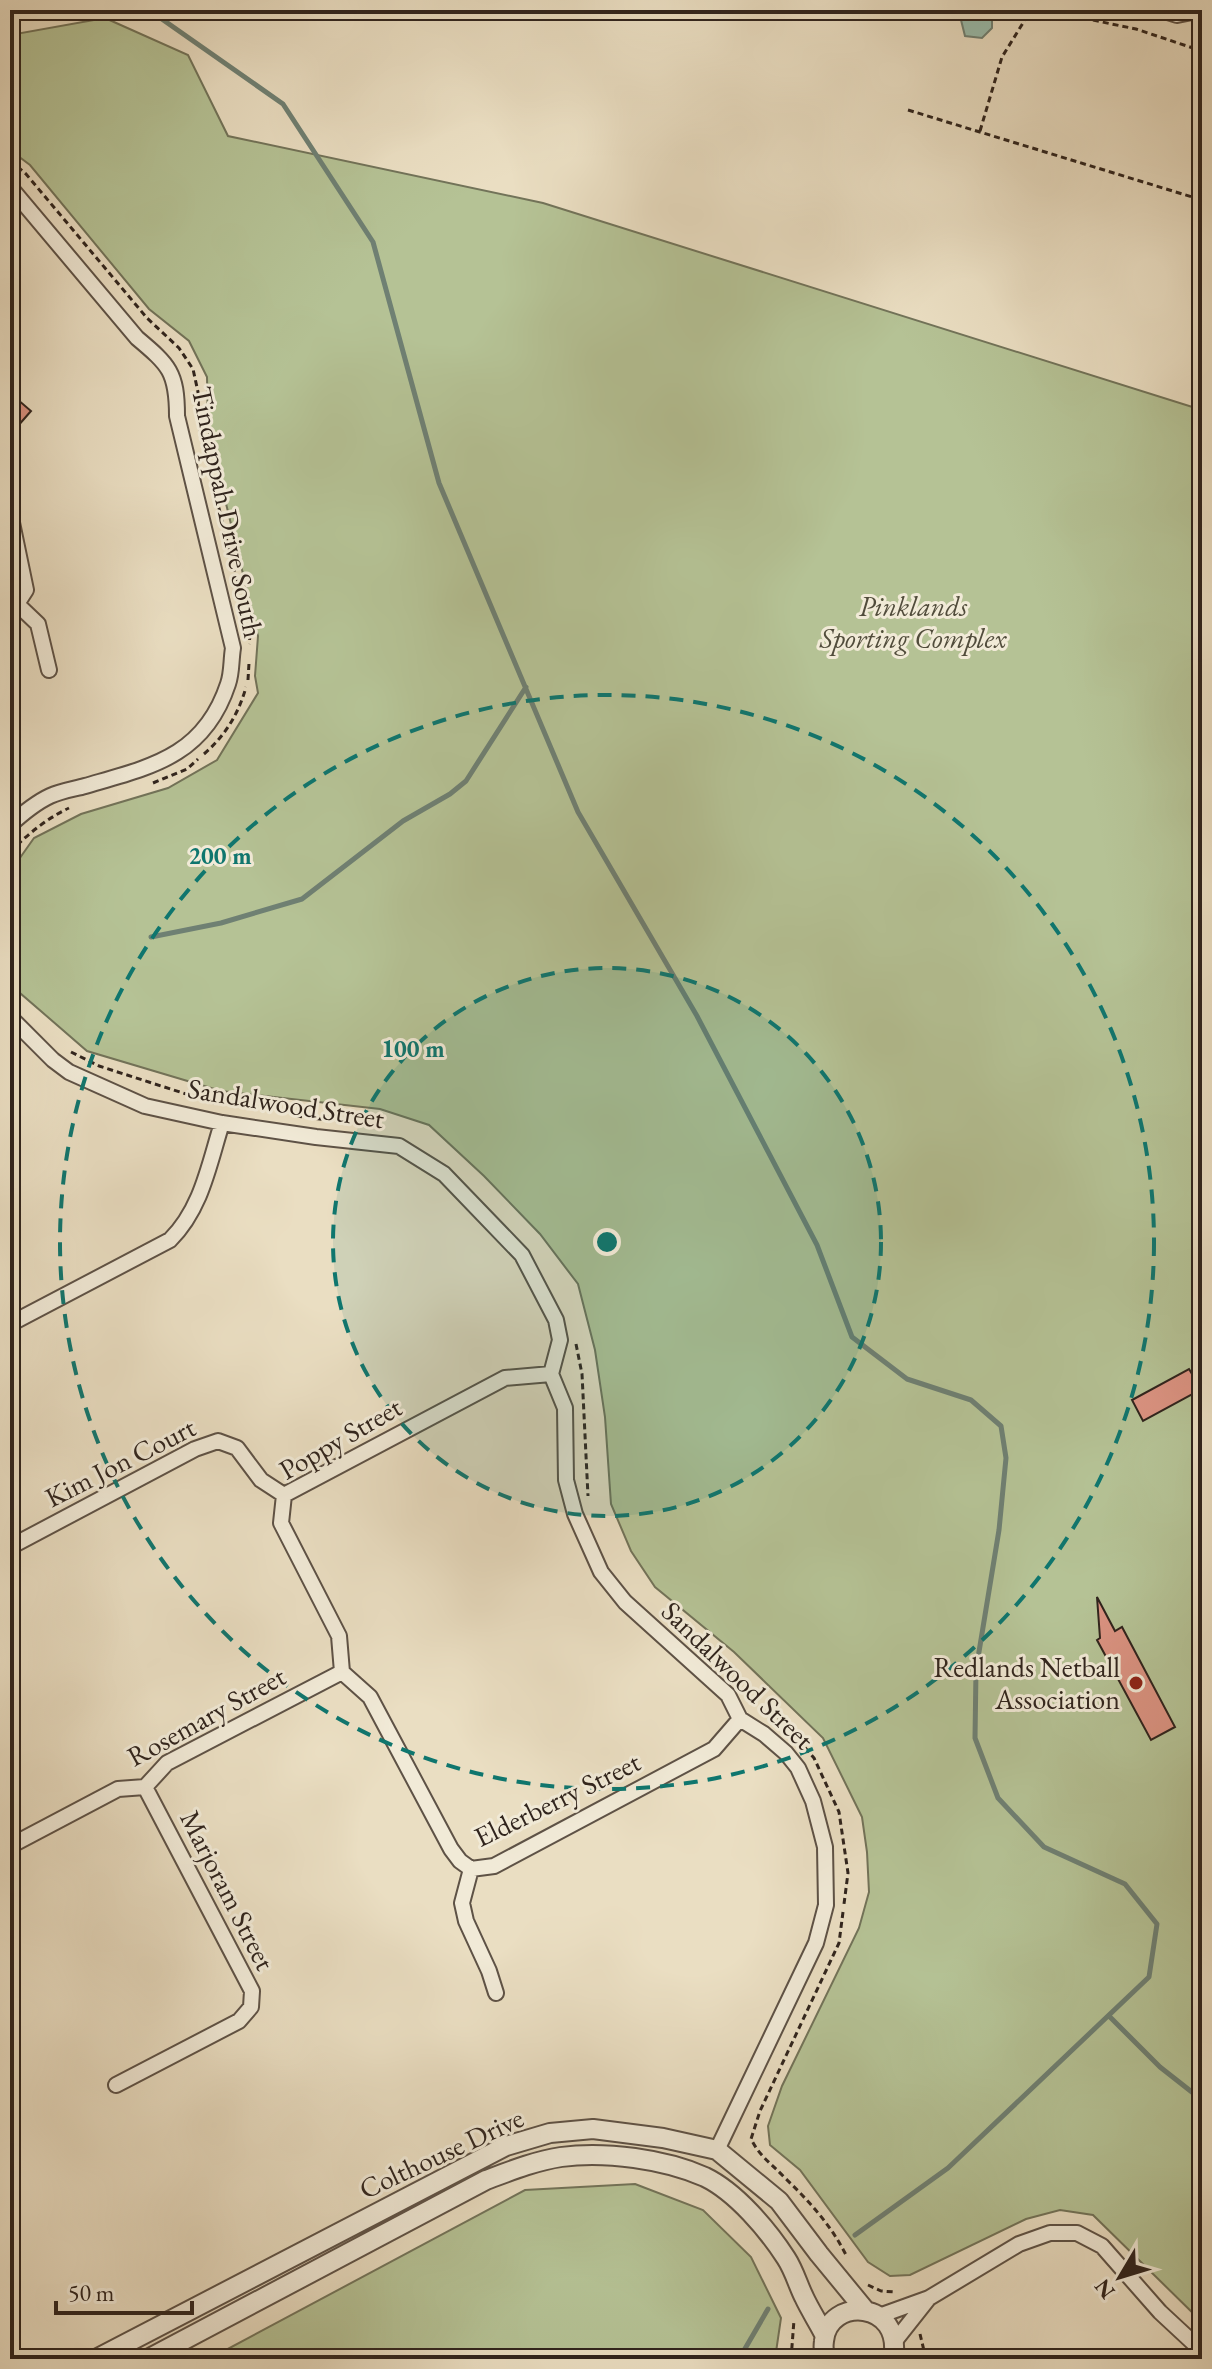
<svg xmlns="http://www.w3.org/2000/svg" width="1212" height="2369" font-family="'EB Garamond',serif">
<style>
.green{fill:#b5c295;stroke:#727359;stroke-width:2}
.water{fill:#99bdad;stroke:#6f8073;stroke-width:2}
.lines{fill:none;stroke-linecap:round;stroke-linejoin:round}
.stream{stroke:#6f8073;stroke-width:5}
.building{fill:#db9382;stroke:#30241d;stroke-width:2}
.minor-casing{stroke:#5e5246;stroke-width:18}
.tertiary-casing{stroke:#5e5246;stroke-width:22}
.path{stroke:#30241d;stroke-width:3;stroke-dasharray:6 4;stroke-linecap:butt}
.minor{stroke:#f1ead7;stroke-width:14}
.tertiary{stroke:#f1ead7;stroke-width:18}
.ring{fill:none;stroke:#0f766e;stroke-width:4;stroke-dasharray:14 10}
.poi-dot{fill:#8f2418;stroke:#f1ead7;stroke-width:3}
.labels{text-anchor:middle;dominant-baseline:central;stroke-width:6;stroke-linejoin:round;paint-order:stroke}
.street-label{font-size:28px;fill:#30241d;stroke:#f1ead7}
.park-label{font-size:28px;font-style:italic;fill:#514c3b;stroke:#f1ead7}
.poi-label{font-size:28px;fill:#30241d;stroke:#f1ead7;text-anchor:end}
.centre{fill:#0f766e;stroke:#f1ead7;stroke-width:4}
.ring-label{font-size:24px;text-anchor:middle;font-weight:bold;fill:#0f766e;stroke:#f1ead7;stroke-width:6;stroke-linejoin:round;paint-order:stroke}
</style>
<rect width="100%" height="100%" fill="#eadec2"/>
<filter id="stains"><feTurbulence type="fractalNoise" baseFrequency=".0025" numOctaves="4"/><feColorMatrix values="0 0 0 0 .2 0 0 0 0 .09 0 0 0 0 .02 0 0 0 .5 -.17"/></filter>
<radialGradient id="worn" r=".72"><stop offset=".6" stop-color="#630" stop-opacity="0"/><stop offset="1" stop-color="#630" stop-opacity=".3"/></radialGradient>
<path class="green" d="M105 18 188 55 228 136 543 203 1202 410V2322L1093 2215 1060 2210 1026 2219 910 2275 890 2276 868 2262 800 2170 770 2145 768 2126 782 2086 859 1928 869 1892 867 1852 862 1817 823 1738 734 1652 655 1587 631 1551 611 1504 605 1417 595 1350 578 1284 540 1234 484 1176 429 1125 380 1109 221 1091 87 1051 20 993 10 973V872L34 838 81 814 168 788 217 760 258 693 255 676 258 636 208 429 207 377 189 341 149 309 30 165 10 150V35Z
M635 2184 703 2210 751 2257 781 2318 775 2359H209L525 2190Z"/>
<path class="water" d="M961 10H992V28L982 38 965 36 960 16Z"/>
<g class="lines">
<path class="stream" d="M149 10 283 104 373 242 439 483 578 812 697 1016 817 1245 852 1337 907 1379 971 1400 1001 1426 1006 1458 999 1530 976 1670 975 1738 998 1798 1044 1847 1125 1884 1157 1924 1149 1977 948 2168 855 2235
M151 937 221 923 302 899 403 821 450 794 466 781 526 687
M1109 2016 1160 2067 1202 2100
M739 2359 768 2309"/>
</g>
<path class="building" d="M10 393 31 411 10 435Z
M1189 1369 1192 1374 1202 1369V1389L1143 1421 1132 1400Z
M1097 1597 1115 1631 1122 1627 1175 1727 1151 1740 1097 1640 1100 1638Z"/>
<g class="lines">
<g class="minor-casing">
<path id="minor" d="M1161 10 1177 15 1202 10
M10 187 137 338C169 365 177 372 177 416L233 648C231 660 232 673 228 684 204 757 150 767 85 786 74 789 61 791 50 796 35 803 22 814 10 825
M10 513 26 590 17 604 10 608
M17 604 38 624 49 670
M10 1017 53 1060 69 1072 145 1106 222 1123 316 1137 399 1146 444 1174 522 1255 556 1320 560 1340 551 1374 565 1408 566 1480 575 1514 601 1572 625 1602 728 1695 740 1719 764 1734 786 1753 798 1768 813 1801 825 1847 826 1905 816 1943 717 2150
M10 1324 170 1240C202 1208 209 1164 222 1123
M10 1547 195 1449 218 1441 237 1448 261 1480 284 1495
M342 1672 370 1697 451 1849 460 1861 471 1869 494 1866 714 1749 740 1719
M342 1672 339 1636 281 1523 284 1495 505 1378 551 1374
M10 1846 118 1789 145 1787 167 1763 342 1672
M471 1869 462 1903 466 1921 489 1971 496 1993
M116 2085 239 2021 251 2007 252 1991 145 1787
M879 2316 929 2298 1019 2244 1050 2233H1077L1102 2246 1160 2312 1202 2351
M895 2341 929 2298
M10 2348 17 2359"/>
</g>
<g class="tertiary-casing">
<path id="tertiary" d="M96 2359 506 2146 550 2133 593 2129 663 2138 717 2150 779 2201 819 2254 865 2310
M148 2359 486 2180C510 2171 535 2161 561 2157 605 2151 665 2159 705 2177 736 2192 768 2230 786 2258 794 2270 798 2285 804 2297 810 2310 818 2322 824 2334
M826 2359C823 2352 823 2348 824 2341 828 2296 904 2300 893 2359"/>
</g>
<path class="path" d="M1044 10 1136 29 1202 51
M908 110 1202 200
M980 131 1002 57 1031 10
M10 160 26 174 147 318 179 348 193 369 198 392 199 426 250 636 249 644
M248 680 249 663
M204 754C225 736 239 713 246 687
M153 783 187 769 198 759
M10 852C28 834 46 819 69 808
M10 994 19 1003
M71 1052 99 1066 214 1103
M296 1116 368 1125
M576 1344 582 1374 588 1496
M768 1716 783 1722 814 1758 839 1812 848 1873 844 1904
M843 1912 839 1943 760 2111 751 2139C760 2157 771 2163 784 2177 809 2201 832 2226 847 2257
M868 2285 881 2291 895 2292
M920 2334 926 2359
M791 2359 794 2320"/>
<use href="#minor" class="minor"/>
<use href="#tertiary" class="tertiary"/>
</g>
<circle cx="607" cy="1242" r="274" fill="#0f766e" fill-opacity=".12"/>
<g class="ring">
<circle cx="607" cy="1242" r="274"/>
<circle cx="607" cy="1242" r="547"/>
</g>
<circle class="poi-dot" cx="1136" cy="1683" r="8"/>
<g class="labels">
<g class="street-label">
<text transform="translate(228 512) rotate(78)">Tindappah Drive South</text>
<text transform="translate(286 1103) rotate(9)">Sandalwood Street</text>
<text transform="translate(340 1438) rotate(-30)">Poppy Street</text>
<text transform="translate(120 1462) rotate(-27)">Kim Jon Court</text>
<text transform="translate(738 1675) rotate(44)">Sandalwood Street</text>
<text transform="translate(206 1716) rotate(-29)">Rosemary Street</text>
<text transform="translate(557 1799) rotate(-26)">Elderberry Street</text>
<text transform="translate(228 1890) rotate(63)">Marjoram Street</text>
<text transform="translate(441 2153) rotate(-25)">Colthouse Drive</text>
</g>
<g class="park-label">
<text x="913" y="606">Pinklands<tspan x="913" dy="32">Sporting Complex</tspan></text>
</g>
<g class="poi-label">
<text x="1120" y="1667">Redlands Netball<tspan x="1120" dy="32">Association</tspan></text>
</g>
</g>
<circle cx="607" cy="1242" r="12" class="centre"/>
<g class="ring-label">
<text x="220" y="864">200 m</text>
<text x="413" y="1057">100 m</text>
</g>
<rect width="1212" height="2369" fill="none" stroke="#eadec2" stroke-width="40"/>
<rect x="12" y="12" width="1188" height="2345" fill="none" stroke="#30241d" stroke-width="4"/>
<rect x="20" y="20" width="1172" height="2329" fill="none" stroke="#30241d" stroke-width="2"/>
<g transform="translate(1120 2277) rotate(232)" stroke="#f1ead7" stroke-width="6" paint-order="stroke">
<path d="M0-6L14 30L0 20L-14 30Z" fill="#30241d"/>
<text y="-12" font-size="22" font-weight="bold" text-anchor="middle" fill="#30241d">N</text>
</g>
<path d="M56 2301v12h136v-12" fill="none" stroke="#30241d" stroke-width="4"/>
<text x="68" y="2301" font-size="24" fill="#30241d" stroke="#f1ead7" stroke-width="6" paint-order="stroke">50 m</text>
<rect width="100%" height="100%" filter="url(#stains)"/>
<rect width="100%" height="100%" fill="url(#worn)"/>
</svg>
